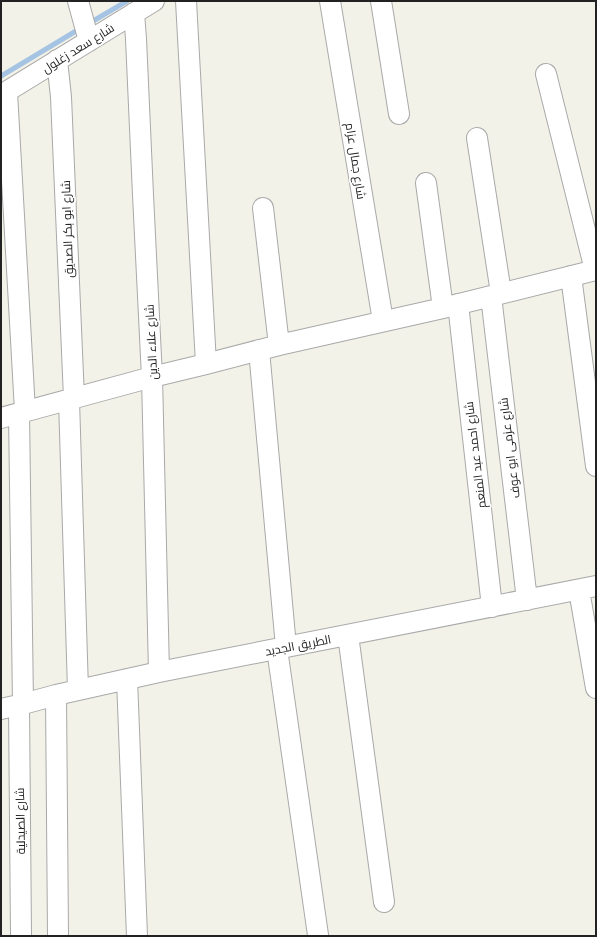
<svg xmlns="http://www.w3.org/2000/svg" width="597" height="937" font-family="Lato,Cairo,sans-serif">
<style>
.lines{fill:none;stroke-linecap:round;stroke-linejoin:round}
.stream{stroke:#a5c4e3;stroke-width:5}
.minor-casing{stroke:#a9a9a9;stroke-width:22}
.minor{stroke:#fff;stroke-width:20}
.labels{text-anchor:middle;dominant-baseline:central;stroke-width:3.5;stroke-linejoin:round;paint-order:stroke}
.street-label{font-size:12px;fill:#222;stroke:#fff}
</style>
<rect width="100%" height="100%" fill="#f2f2e8"/>
<g class="lines">
<path class="stream" d="M88 24 127 1
M1 76 81 28"/>
<g class="minor-casing">
<path id="minor" d="M78 1 89 41
M186 1 206 364
M330 1 383 321
M381 1 399 114
M134 13 136 39 143 195 152 377 159 672
M57 60 61 97 74 398
M546 74 595 270
M7 92 25 411
M1 95 154 1
M477 138 501 293
M426 183 443 308
M263 208 279 345
M571 276 596 466
M491 296 527 600
M458 304 492 607
M259 350 286 647
M69 400 78 690
M19 413 23 704
M1 418 152 377 206 364 279 345 443 308 596 270
M579 590 596 688
M348 635 384 902
M277 649 318 935
M127 679 137 936
M56 695 58 936
M19 705 21 936
M1 709 23 704 56 695 159 672 596 586"/>
</g>
<use href="#minor" class="minor"/>
</g>
<g class="labels">
<g class="street-label">
<text transform="translate(78 48) rotate(-32)">شارع سعد زغلول</text>
<text transform="translate(356 161) rotate(81)">شارع جمال عزام</text>
<text transform="translate(67 229) rotate(-92)">شارع ابو بكر الصديق</text>
<text transform="translate(151 342) rotate(-93)">شارع علاء الدين</text>
<text transform="translate(509 448) rotate(-97)">شارع عزمى ابو عوف</text>
<text transform="translate(475 455) rotate(-97)">شارع احمد عبد المنعم</text>
<text transform="translate(298 645) rotate(-11)">الطريق الجديد</text>
<text transform="translate(20 821) rotate(-91)">شارع الصيدلية</text>
</g>
</g>
<rect width="597" height="937" fill="none" stroke="#222222" stroke-width="4"/>
</svg>
